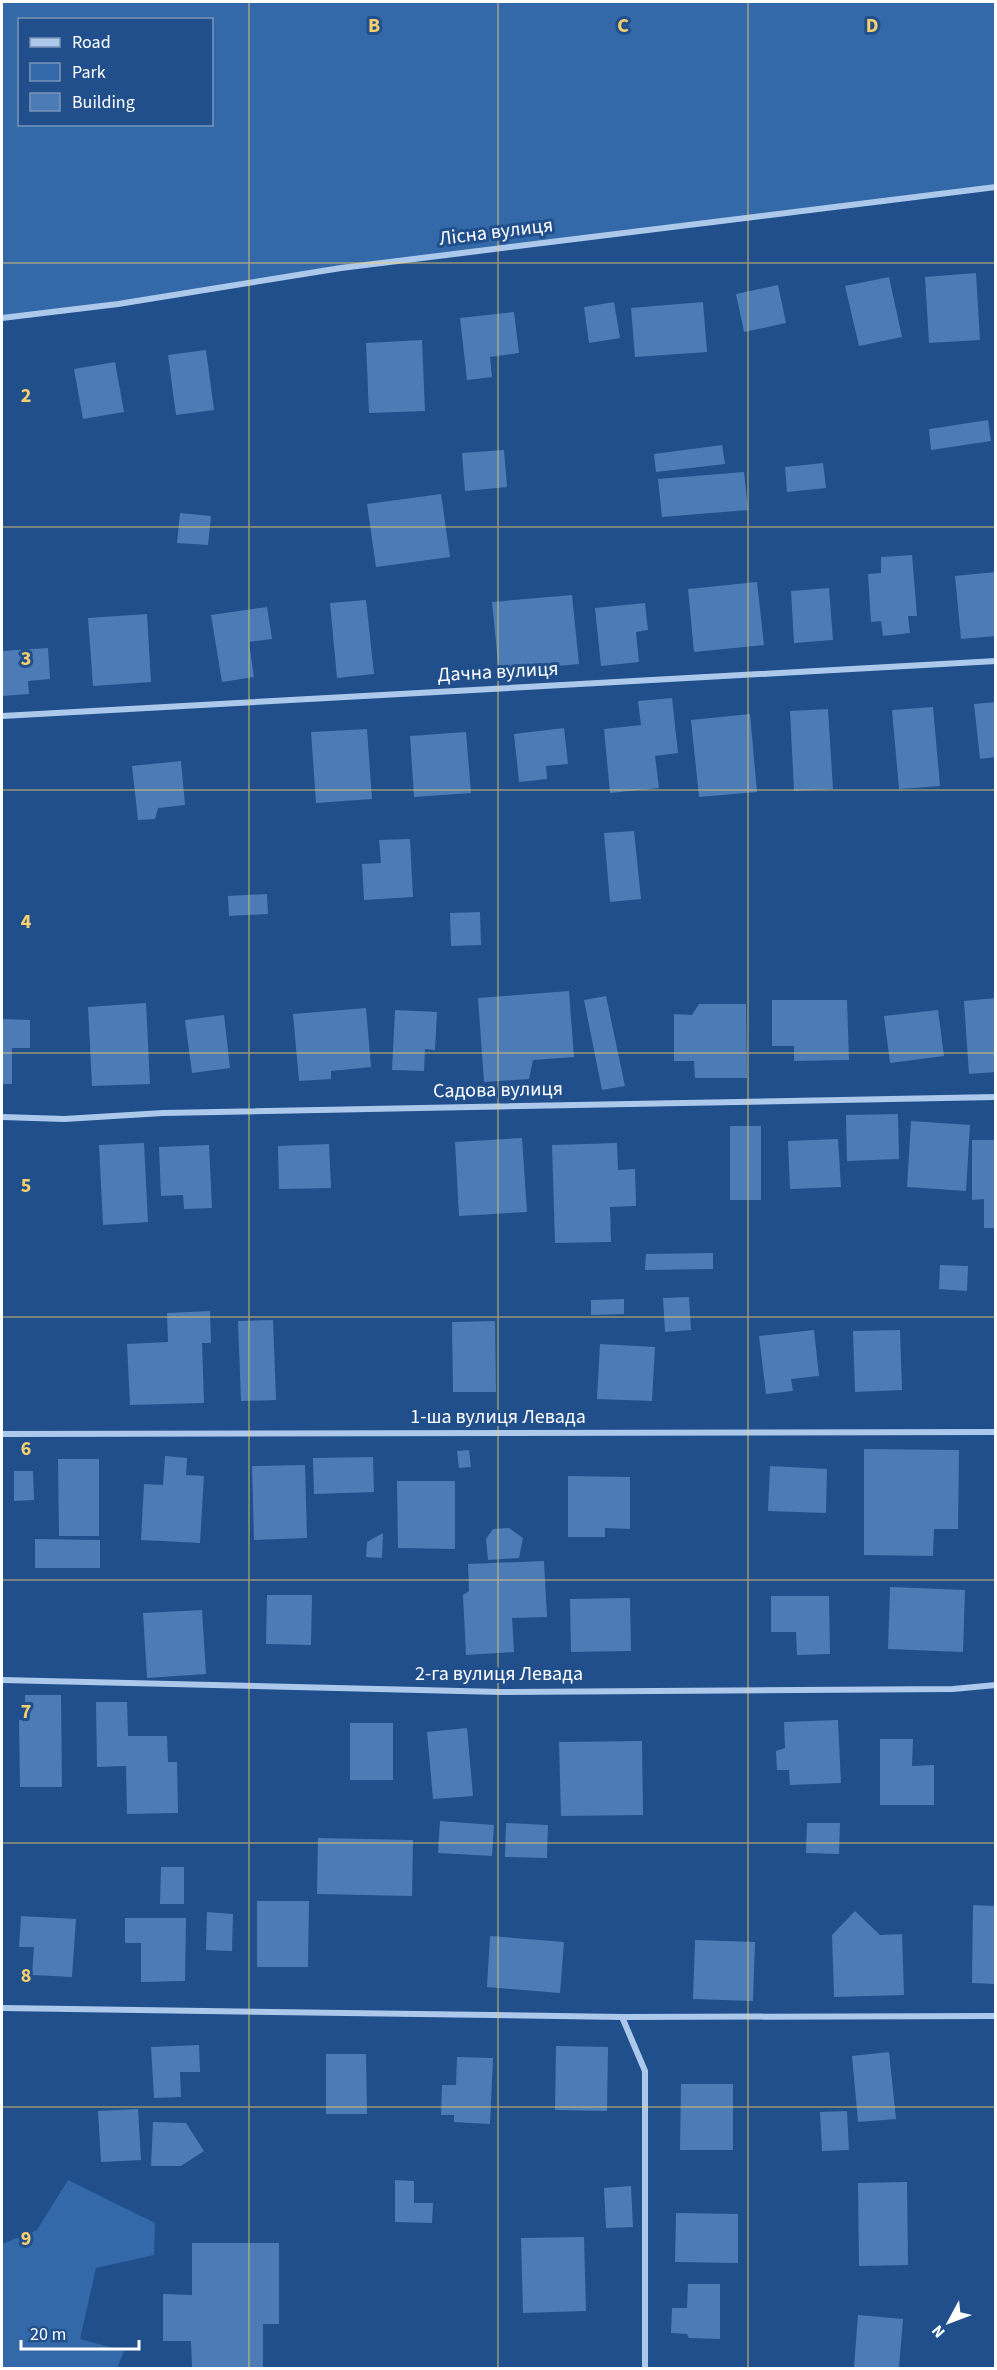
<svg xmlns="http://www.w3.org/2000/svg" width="997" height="2370" font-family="'Source Sans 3',sans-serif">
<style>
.green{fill:#3369a9;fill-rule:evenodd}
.building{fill:#4c7bb5}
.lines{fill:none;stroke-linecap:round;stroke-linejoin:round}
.street{stroke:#acc9ec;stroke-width:6}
.grid{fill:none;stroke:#f9d06d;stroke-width:1.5;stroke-opacity:0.55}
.labels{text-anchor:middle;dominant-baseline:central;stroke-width:6;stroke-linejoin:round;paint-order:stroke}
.street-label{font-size:20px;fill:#fff;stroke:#204f8b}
.grid-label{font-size:20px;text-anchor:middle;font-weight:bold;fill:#f9d06d;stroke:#204f8b;stroke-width:6;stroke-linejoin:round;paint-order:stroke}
</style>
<rect width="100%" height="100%" fill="#204f8b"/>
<path class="green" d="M2 2H995V187L341 268 2 318ZM20 20H212V124H20Z
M68 2180 155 2223 154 2255 96 2268 80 2339 124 2351 117 2368H2V2244L37 2230Z"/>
<path class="building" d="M976 273 980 340 929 343 925 277Z
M889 277 902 337 859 346 845 286Z
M778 285 786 323 744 332 736 294Z
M614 302 620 338 589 343 584 307Z
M703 302 707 352 635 357 631 308Z
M514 312 519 353 490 357 492 377 467 380 460 318Z
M422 340 425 411 369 413 366 343Z
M206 350 214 410 176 415 168 355Z
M115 362 124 412 83 419 74 369Z
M988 420 991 441 931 450 929 429Z
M722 445 725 464 656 472 654 454Z
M504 450 507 487 465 491 462 453Z
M823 463 826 488 787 492 785 467Z
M744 472 748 510 662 517 658 479Z
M441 494 450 557 376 567 367 504Z
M180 513 211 516 208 545 177 543Z
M912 555 917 616H908L910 633 883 636 881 621 871 622 868 574 881 573V557Z
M996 572V636L961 639 955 576Z
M757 582 764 645 694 652 688 589Z
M829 588 833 640 794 643 791 591Z
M572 595 579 664 499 672 492 602Z
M366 600 374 674 337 678 330 603Z
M645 603 648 630 636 632 639 662 601 666 595 608Z
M267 607 272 639 249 642 254 677 222 682 211 615Z
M147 614 151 682 93 686 88 618Z
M48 648 50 679 28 681 29 694 3 696 2 651Z
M672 698 678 753 655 756 659 788 610 793 604 729 641 725 638 701Z
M996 702V757L980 759 974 704Z
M933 707 940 786 899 789 892 710Z
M828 709 833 789 794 791 790 711Z
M750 714 757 792 699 797 691 720Z
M564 728 568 764 546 766 547 779 519 782 514 734Z
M367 729 372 799 316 803 311 732Z
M466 732 471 793 414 797 410 736Z
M181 761 185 805 158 808 155 819 138 820 132 766Z
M634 831 641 899 610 902 604 833Z
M410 839 413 897 364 900 362 864 381 863 379 840Z
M267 894 268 914 229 916 228 896Z
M480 912 481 945 451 946 450 913Z
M569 991 574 1057 533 1060 529 1079 484 1082 478 998Z
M606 996 625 1086 602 1090 584 1000Z
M996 998V1072L969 1074 964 1001Z
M772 1000H847L849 1060 794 1061V1046H772Z
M146 1003 150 1084 92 1086 88 1007Z
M699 1004H746L747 1078H695L694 1061H674V1014L692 1015Z
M366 1008 371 1067 331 1071V1079L299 1081 293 1014Z
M395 1010 437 1012 435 1050 425 1049 424 1071 392 1070Z
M938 1010 944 1056 890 1063 884 1016Z
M224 1015 230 1068 192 1073 185 1020Z
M2 1019 30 1020V1048H12V1084H2Z
M898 1114 899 1159 847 1161 846 1115Z
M911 1121 970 1125 966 1191 907 1187Z
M730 1126H761V1200H730Z
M522 1138 527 1212 459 1216 455 1142Z
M838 1139 841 1187 790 1189 788 1141Z
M972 1140H996V1228H984V1199L972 1200Z
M144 1143 148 1222 103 1225 99 1145Z
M617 1143 618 1170 635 1169 636 1206 610 1207 611 1242 555 1243 552 1145Z
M329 1144 331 1188 279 1189 278 1146Z
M209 1145 212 1208 184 1209 183 1195 161 1196 159 1147Z
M713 1253V1269L645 1270 646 1254Z
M940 1265 968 1266 967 1291 939 1289Z
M689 1297 691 1330 665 1332 663 1298Z
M624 1299V1314L591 1315V1300Z
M210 1311 211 1343H202L204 1403 130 1405 127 1344 168 1342 167 1313Z
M273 1320 276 1400 241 1401 238 1321Z
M495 1321 496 1392H453L452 1322Z
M814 1330 819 1376 791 1379 793 1391 766 1394 759 1336Z
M900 1330 902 1390 855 1392 853 1331Z
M600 1344 655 1347 652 1401 597 1399Z
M864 1449 959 1450 958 1529H934L933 1556 864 1555Z
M469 1450 471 1467 459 1468 457 1451Z
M165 1456 187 1458 186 1475 204 1476 200 1543 141 1540 144 1484 163 1485Z
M373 1457 374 1492 314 1494 313 1458Z
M58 1459H99V1536H59Z
M305 1465 307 1538 254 1540 252 1466Z
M770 1466 827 1469 826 1513 768 1511Z
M14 1471H33L34 1500 14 1501Z
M568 1476 630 1477V1529L605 1528V1537H568Z
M397 1481H455V1549L398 1548Z
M509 1528 523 1538 519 1558 488 1560 486 1539 493 1529Z
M383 1533 382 1558 366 1557 367 1542Z
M35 1539 100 1540V1568H35Z
M544 1561 547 1617 512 1618 514 1652 466 1655 463 1595 469 1591 468 1564Z
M890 1587 965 1590 963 1652 888 1649Z
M267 1595H312L311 1645 266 1644Z
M771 1596H829L830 1654 797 1655 796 1632H771Z
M630 1598 631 1651 571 1652 570 1599Z
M202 1610 206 1674 147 1678 143 1613Z
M25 1695H61L62 1787H20L19 1720H25Z
M96 1702H127L128 1736H167L168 1762H177L178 1813 127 1814 126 1766 97 1767Z
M838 1720 841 1783 790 1785 789 1770H777L776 1751 785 1748 784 1722Z
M350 1723H393V1780H350Z
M467 1728 473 1796 433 1799 427 1732Z
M880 1739H913L912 1766 934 1765V1805H880Z
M642 1741 643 1815 561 1816 559 1742Z
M440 1821 494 1825 492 1856 438 1853Z
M506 1823 548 1825 547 1858 505 1857Z
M807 1823H840L839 1854 806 1853Z
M318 1838 413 1840 412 1896 317 1894Z
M161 1867H184V1904H160Z
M257 1901H309L308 1967H257Z
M973 1905 996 1906V1984L972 1983Z
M855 1911 880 1935 902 1934 904 1995 834 1997 832 1935Z
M207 1912 233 1914 232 1951 206 1950Z
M21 1916 76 1919 72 1977 32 1975 34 1947H19Z
M125 1918H186L185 1981 141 1982V1943H125Z
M490 1936 564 1942 560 1993 487 1987Z
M695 1940 755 1942 753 2001 693 1999Z
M199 2045 200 2072H180L181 2097 154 2098 151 2047Z
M556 2046 608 2047 607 2111 555 2110Z
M889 2052 896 2119 858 2122 852 2056Z
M326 2054H366L367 2114H326Z
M457 2057 493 2058 490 2124 454 2122V2115H441L442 2085H456Z
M681 2084H733V2150H680Z
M138 2109 141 2160 101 2162 98 2111Z
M847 2111 849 2150 822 2151 820 2112Z
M153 2122 186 2123 204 2151 181 2166H151Z
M395 2180 414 2181V2203H433L432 2223 395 2222Z
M907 2182 908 2265 859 2266 858 2183Z
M631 2186 633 2227 606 2228 604 2188Z
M676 2213 738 2214V2263L675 2262Z
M584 2237 586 2311 523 2313 521 2238Z
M192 2243H279V2324H263V2368H192L191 2341H163V2294L192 2295Z
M688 2284H720V2339L689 2338 687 2334 671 2333 672 2308H687Z
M858 2315 903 2319 899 2368 854 2367Z"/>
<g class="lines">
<path class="street" d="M2 318 118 304 341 268 996 187
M2 716 996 661
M2 1117 64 1119 163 1113 996 1097
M2 1434 996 1432
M2 1680 501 1692 953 1689 996 1685
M2 2008 622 2017 996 2016
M622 2017 645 2071V2368"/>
</g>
<path class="grid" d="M249 2V2368M498 2V2368M748 2V2368M2 263H996M2 527H996M2 790H996M2 1053H996M2 1317H996M2 1580H996M2 1843H996M2 2107H996"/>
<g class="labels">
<g class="street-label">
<text transform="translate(496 232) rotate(-7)">Лісна вулиця</text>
<text transform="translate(498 672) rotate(-3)">Дачна вулиця</text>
<text transform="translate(498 1090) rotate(-1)">Садова вулиця</text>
<text x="498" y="1417">1-ша вулиця Левада</text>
<text x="499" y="1674">2-га вулиця Левада</text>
</g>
</g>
<g class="grid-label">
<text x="374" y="32">B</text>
<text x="623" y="32">C</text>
<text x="872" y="32">D</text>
<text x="26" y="402">2</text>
<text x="26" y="665">3</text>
<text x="26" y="928">4</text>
<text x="26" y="1192">5</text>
<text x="26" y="1455">6</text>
<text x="26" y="1718">7</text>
<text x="26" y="1982">8</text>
<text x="26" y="2245">9</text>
</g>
<rect width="997" height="2370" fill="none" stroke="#ffffff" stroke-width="6"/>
<rect x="18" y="18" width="195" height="108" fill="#204f8b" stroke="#7995b9" stroke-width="1.5"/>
<rect x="30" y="38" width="30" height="9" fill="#acc9ec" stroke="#7995b9" stroke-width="1.5"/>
<text x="72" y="48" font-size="18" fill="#ffffff">Road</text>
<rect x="30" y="63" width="30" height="18" fill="#3369a9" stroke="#7995b9" stroke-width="1.5"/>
<text x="72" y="78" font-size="18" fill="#ffffff">Park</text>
<rect x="30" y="93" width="30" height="18" fill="#4c7bb5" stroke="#7995b9" stroke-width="1.5"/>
<text x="72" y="108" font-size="18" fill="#ffffff">Building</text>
<g transform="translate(949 2322) rotate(229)" stroke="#204f8b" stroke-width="4.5" paint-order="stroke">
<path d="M0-4.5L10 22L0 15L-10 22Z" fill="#ffffff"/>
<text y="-9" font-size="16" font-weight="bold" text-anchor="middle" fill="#ffffff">N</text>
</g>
<path d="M21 2340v9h118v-9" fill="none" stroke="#ffffff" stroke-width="3"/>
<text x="30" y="2340" font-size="18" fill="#ffffff" stroke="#204f8b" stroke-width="4.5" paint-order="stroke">20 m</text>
</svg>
